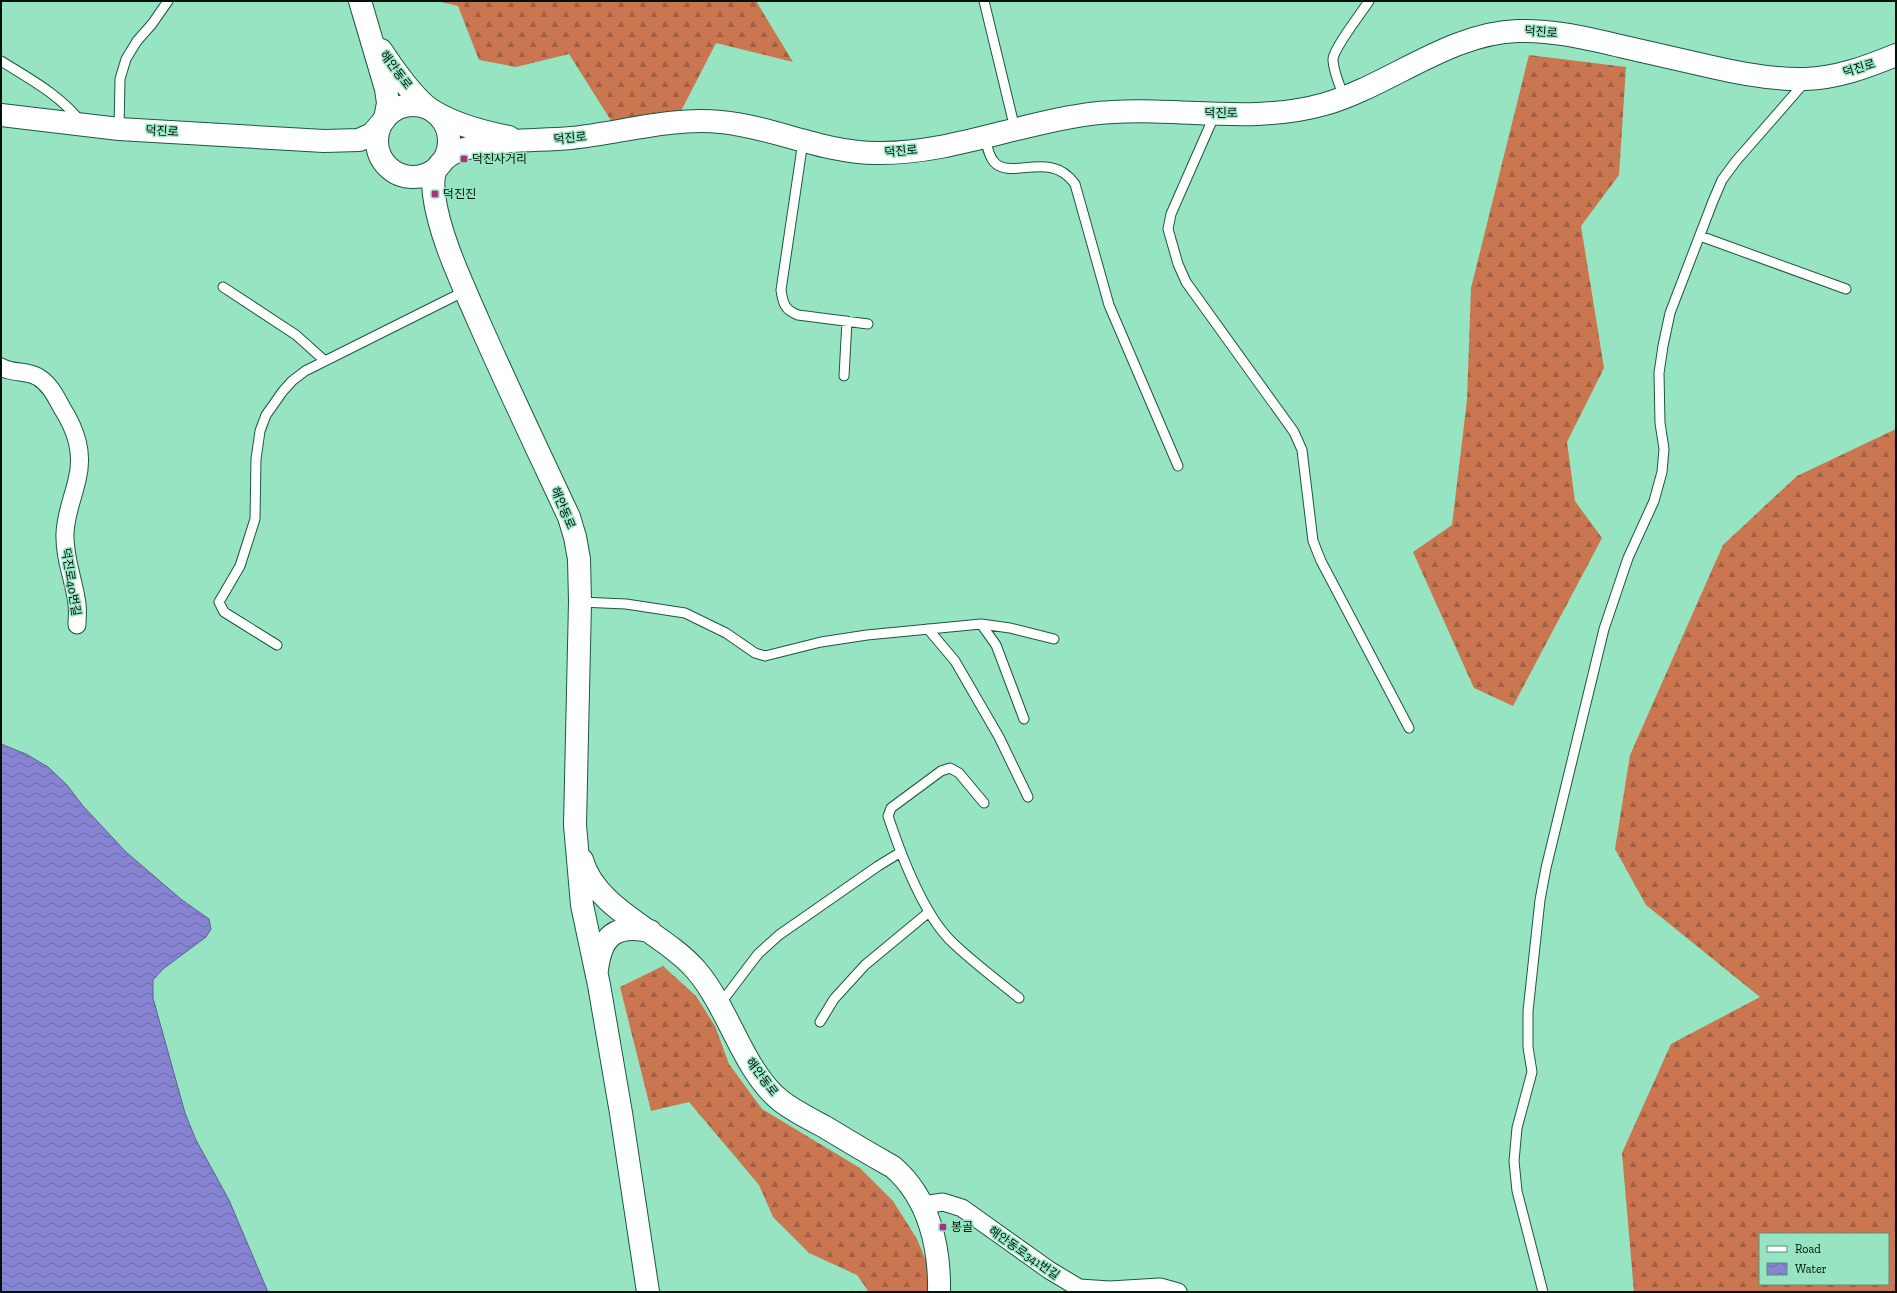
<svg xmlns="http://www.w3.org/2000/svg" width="1897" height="1293" font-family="'Zilla Slab','Noto Sans KR',serif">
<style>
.forest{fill:url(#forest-firs);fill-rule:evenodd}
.water{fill:url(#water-waves);stroke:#5e6196}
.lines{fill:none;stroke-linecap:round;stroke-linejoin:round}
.lane-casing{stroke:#1b5741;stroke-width:11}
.street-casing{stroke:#1b5741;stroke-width:19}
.secondary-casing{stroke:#1b5741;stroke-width:24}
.lane{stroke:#fff;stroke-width:9}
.street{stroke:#fff;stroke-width:17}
.secondary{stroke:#fff;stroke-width:22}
.poi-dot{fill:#ab2f82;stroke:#97e4c2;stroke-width:1.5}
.labels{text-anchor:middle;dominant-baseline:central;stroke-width:3;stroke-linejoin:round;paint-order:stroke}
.street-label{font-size:12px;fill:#001209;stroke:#97e4c2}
.poi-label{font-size:12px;fill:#001209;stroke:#97e4c2;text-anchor:start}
</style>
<defs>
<pattern id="forest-firs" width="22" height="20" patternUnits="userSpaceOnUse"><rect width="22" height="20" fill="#ca7650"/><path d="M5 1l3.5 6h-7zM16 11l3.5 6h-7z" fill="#a25f41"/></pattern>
<pattern id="water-waves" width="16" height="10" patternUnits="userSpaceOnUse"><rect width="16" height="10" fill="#8783d3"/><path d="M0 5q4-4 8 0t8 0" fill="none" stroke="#6c6aa9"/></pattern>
</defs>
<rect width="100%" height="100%" fill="#97e4c2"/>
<path class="forest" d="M437 1H756L793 62 716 43 679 115 615 127 569 54 516 67 479 60 458 6Z
M1529 55 1626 67 1619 175 1581 226 1604 368 1567 442 1575 501 1602 538 1513 706 1474 688 1413 552 1452 525 1467 400 1471 288Z
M1896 429V1292H1634L1622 1153 1671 1044 1760 997 1646 905 1615 849 1630 755 1723 545 1797 476ZM1760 1234H1888V1284H1760Z
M663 966 696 996 715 1026 729 1064 762 1109 860 1168 893 1201 917 1239 927 1263 928 1292H869L857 1275 809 1253 773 1217 759 1185 689 1102 651 1111 620 987Z"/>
<path class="water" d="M1 744 26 754 48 767 67 785 83 806 126 852 182 900 209 919 211 929 206 937 163 969 153 980V998L185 1113 196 1140 229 1200 268 1292H1Z"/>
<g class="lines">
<g class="lane-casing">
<path id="lane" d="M984 1 1015 129
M1 61C30 79 60 95 81 122
M1344 97C1340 86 1333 71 1333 59 1334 48 1362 12 1369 1
M1215 114 1171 214 1168 229 1178 264 1186 282 1294 432 1302 450 1313 541 1321 561 1409 728
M119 129 120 79 126 59 137 41 152 24 168 1
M985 136C987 145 988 155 994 162 1011 181 1050 149 1075 184L1109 305 1178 466
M803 141 781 290C783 304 785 310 798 315L868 324
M1700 236 1846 289
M223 287 296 335 325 361
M844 376 847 321
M580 602 626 604 685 613 726 633 755 653 765 656 821 642 867 635 981 624 1010 628 1054 639
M981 624 996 645 1024 719
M928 629 955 661 999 737 1028 797
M277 645 224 612 219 602 240 566 255 519 256 459 260 431 266 415 283 391 292 381 305 371 465 291
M984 803 959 773 950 768 941 771 891 808 888 816C901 855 923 915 953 943 974 963 997 980 1019 998
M720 1004 758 954 779 935 878 866 901 852
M820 1022 834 999 865 965 929 912
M1543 1292 1517 1191 1514 1161 1517 1128 1532 1072 1528 1047V1011L1540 900 1546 868 1604 629 1628 558 1654 501 1662 472 1664 449 1660 423 1659 373 1663 346 1670 313 1713 201 1722 180 1736 161 1805 82"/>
</g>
<g class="street-casing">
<path id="street" d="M1 367C13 374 27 370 38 377 50 384 56 397 62 408 76 430 84 453 77 480 73 498 66 513 65 533 64 558 74 580 77 604 78 611 77 618 77 625
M922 1205 943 1202 962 1208 1049 1270 1079 1288 1110 1290 1160 1287 1178 1292"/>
</g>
<g class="secondary-casing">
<path id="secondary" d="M381 50C392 67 416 101 433 111 456 125 483 132 509 137
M377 141a36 36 0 1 1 72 0a36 36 0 1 1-72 0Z
M1 115 119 129 324 141 359 140 372 134 385 119 388 103 386 89 360 1
M582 860C596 910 663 932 696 970 729 1008 743 1071 781 1101 794 1111 810 1119 825 1127 848 1141 870 1154 893 1167 929 1198 940 1247 939 1292
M597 970C601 935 616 924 650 931
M648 1292 621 1113 599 985 582 905 575 825 580 602 579 559 575 537 569 517C538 451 507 386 478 320 462 283 439 235 434 195 433 186 432 176 437 168 445 156 455 151 468 148 501 139 537 141 571 138 621 133 670 117 721 122 774 127 823 153 877 153 950 154 1019 123 1090 114 1168 104 1248 126 1325 104 1390 85 1449 33 1518 31 1553 30 1586 38 1620 46 1651 53 1681 60 1712 67 1742 74 1774 80 1805 79 1837 78 1867 67 1896 55"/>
</g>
<use href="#lane" class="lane"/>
<use href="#street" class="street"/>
<use href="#secondary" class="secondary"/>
</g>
<g class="poi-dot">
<rect x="460" y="155" width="8" height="8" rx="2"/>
<rect x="431" y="190" width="8" height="8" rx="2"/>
<rect x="939" y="1223" width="8" height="8" rx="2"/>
</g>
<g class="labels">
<g class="street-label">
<text transform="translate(1541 32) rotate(4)">덕진로</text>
<text transform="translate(1859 68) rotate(-17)">덕진로</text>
<text transform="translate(396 70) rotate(53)">해안동로</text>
<text x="1221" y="113">덕진로</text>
<text transform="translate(162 131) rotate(3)">덕진로</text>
<text transform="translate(570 138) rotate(-6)">덕진로</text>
<text transform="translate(901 151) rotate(-5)">덕진로</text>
<text transform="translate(563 508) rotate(67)">해안동로</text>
<text transform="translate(71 582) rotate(81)">덕진로40번길</text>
<text transform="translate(762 1077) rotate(53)">해안동로</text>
<text transform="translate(1024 1253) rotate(35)">해안동로341번길</text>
</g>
<g class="poi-label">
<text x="472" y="159">덕진사거리</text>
<text x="443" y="194">덕진진</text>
<text x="951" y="1227">봉골</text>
</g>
</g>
<rect width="1897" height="1293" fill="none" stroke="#001209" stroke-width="4"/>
<rect x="1759" y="1233" width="130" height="52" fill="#97e4c2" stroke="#5b9078"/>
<rect x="1767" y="1246" width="20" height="6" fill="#ffffff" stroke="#5b9078"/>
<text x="1795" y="1253" font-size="12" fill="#001209">Road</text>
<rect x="1767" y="1263" width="20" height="12" fill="url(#water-waves)" stroke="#5b9078"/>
<text x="1795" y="1273" font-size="12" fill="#001209">Water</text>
</svg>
